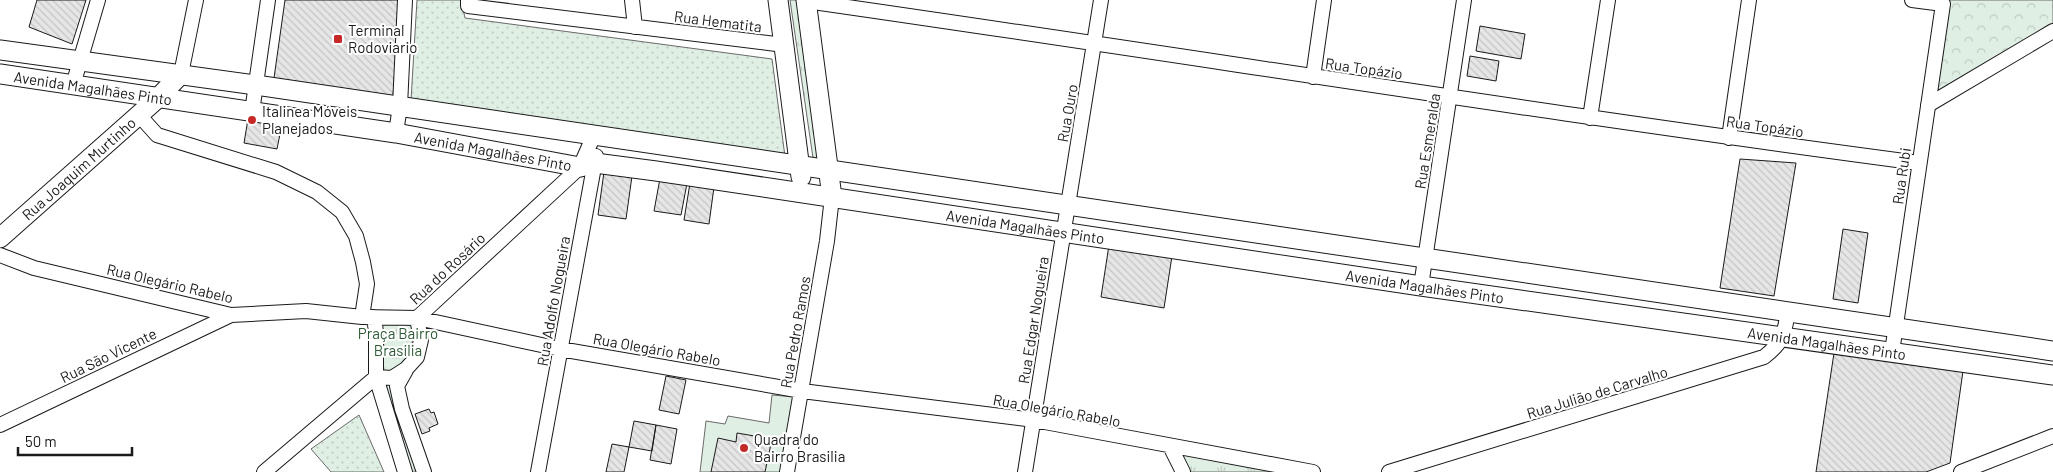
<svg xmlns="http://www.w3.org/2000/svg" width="2053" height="472" font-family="Barlow,sans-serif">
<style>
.grass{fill:url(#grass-dots);stroke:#6a6a6a}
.forest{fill:url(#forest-crowns);stroke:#6a6a6a}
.park{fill:url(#park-tufts);stroke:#6a6a6a}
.pitch{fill:#e0efe3;stroke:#6a6a6a}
.building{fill:url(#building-back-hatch);stroke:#1a1a1a}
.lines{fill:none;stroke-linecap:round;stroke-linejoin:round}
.street-casing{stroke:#1a1a1a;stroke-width:16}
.secondary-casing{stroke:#1a1a1a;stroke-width:21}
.street{stroke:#fff;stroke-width:14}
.secondary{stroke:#fff;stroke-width:19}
.poi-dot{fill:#c62828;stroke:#fff;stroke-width:2}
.labels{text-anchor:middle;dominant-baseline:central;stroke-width:4;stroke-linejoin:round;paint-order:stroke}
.street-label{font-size:15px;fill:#1a1a1a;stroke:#fff}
.poi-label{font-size:15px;fill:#1a1a1a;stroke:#fff;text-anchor:start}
.park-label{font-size:15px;fill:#2b5a34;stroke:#fff}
</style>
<defs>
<pattern id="grass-dots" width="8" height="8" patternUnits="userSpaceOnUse" patternTransform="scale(1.25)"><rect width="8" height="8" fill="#e0efe3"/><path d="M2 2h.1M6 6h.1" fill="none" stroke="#c0ccc2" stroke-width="1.8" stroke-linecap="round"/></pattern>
<pattern id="forest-crowns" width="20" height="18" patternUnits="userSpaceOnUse" patternTransform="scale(1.25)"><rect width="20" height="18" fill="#e0efe3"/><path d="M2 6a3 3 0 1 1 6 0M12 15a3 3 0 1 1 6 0" fill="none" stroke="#c0ccc2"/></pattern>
<pattern id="park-tufts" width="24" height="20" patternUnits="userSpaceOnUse" patternTransform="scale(1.25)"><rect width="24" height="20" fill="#e0efe3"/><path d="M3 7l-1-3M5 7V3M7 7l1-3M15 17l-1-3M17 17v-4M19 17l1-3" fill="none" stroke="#c0ccc2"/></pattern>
<pattern id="building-back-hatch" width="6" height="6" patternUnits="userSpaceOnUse" patternTransform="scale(1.25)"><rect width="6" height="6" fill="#e6e6e6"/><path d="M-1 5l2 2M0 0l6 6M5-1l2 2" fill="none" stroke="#c5c5c5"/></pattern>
</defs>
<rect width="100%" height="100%" fill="#fff"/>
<path class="grass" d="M417 0H461L465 18 772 59 786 164 411 100Z
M359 415 384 472H331L311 449Z"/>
<path class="forest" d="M1912 0H2053V30L1928 105 1943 5Z"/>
<path class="park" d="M790 0H800L822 159 813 158Z
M374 317 417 318 421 340 406 369 376 377Z
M381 379 395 387 422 472H409Z
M1170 446 1313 472H1183Z"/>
<path class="pitch" d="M772 395 795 397 781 472H700L706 421 725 424 728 416 769 423Z"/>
<path class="building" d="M37 0H86L72 44 29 27Z
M285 0H400L393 96 274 78Z
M1480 26 1525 34 1521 59 1476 51Z
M1470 56 1499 61 1496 81 1467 76Z
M249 113 283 119 277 149 244 143Z
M1740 159 1796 163 1774 296 1720 288Z
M604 172 632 176 626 219 598 215Z
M661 173 688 178 681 215 654 211Z
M690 183 714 187 709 224 684 220Z
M1843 229 1868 233 1858 303 1833 299Z
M1109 245 1172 256 1164 308 1101 297Z
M1834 353 1963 371 1950 463 1926 472H1816Z
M666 376 686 380 679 414 659 410Z
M429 409 431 413 434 412 438 424 429 428 430 431 422 434 415 414Z
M634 421 656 425 652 451 629 447Z
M656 425 677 429 671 464 650 460Z
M737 433 772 439 765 472H711L718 438 736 442Z
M612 444 629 447 624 472H606Z"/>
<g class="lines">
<g class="street-casing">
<path id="street" d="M468 0V6L784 45
M632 0 635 27
M806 1C1177 54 1547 114 1919 163
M181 74 196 0
M1313 77 1324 0
M73 85 98 0
M1928 105 2053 31
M252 112 268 0
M139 115 157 135 276 172 317 192 342 212 356 236 363 262 367 284 362 317H374L376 332V377L405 472
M1590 118 1608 0
M396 133 400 106 405 0
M1729 138 1749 0
M0 255 34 268 231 315 306 311 362 317 417 318 560 349 802 391 1034 420 1313 472
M1421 286 1464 0
M1892 352 1943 4 1912 0
M406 370 397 386 402 409 424 472
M0 425 231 315
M1170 446 1183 472
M264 472 376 377 392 378 406 369 417 357 421 340 417 318 580 167 594 135
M538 472 596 156
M787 472 827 241 832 197
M1025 472 1101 0
M1389 472 1764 357C1783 342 1784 336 1788 312
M1961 472 2053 436"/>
</g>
<g class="secondary-casing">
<g id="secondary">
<path d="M778 0 801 177"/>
<path d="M806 0 832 197"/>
<path d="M0 50 256 85 2053 351"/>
<path id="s1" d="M0 74 396 133 580 167 595 163 656 171 1421 286 2053 375"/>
<path id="s2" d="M0 238 158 98 181 74"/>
</g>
</g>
<use href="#street" class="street"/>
<use href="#secondary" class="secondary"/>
</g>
<g class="poi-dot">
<rect x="333" y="34" width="10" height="10" rx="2.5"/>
<circle cx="252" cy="120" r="5"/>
<circle cx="744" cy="448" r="5"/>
</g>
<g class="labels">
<g class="street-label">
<text transform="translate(718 21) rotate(7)">Rua Hematita</text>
<text transform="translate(1364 68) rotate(8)">Rua Topázio</text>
<text stroke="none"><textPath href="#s1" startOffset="94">Avenida Magalhães Pinto</textPath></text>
<text transform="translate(1067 113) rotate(-80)">Rua Ouro</text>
<text transform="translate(1765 126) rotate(8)">Rua Topázio</text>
<text transform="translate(1427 141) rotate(-81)">Rua Esmeralda</text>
<text stroke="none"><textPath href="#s1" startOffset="499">Avenida Magalhães Pinto</textPath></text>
<text stroke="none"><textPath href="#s2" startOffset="105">Rua Joaquim Murtinho</textPath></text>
<text transform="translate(1901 176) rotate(-82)">Rua Rubi</text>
<text stroke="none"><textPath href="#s1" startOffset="1038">Avenida Magalhães Pinto</textPath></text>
<text transform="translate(447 268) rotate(-43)">Rua do Rosário</text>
<text transform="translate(170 283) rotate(13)">Rua Olegário Rabelo</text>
<text stroke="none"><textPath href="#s1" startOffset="1442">Avenida Magalhães Pinto</textPath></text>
<text transform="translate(553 301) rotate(-80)">Rua Adolfo Nogueira</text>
<text transform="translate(1033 320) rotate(-81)">Rua Edgar Nogueira</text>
<text transform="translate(795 332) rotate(-80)">Rua Pedro Ramos</text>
<text stroke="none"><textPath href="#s1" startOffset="1848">Avenida Magalhães Pinto</textPath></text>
<text transform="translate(657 349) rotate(10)">Rua Olegário Rabelo</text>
<text transform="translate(108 355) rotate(-26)">Rua São Vicente</text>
<text transform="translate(1597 392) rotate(-17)">Rua Julião de Carvalho</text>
<text transform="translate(1057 410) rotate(10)">Rua Olegário Rabelo</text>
</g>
<g class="poi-label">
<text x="348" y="30">Terminal<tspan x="348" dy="17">Rodoviario</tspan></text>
<text x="262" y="111">Italinea Móveis<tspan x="262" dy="17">Planejados</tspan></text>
<text x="754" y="439">Quadra do<tspan x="754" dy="17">Bairro Brasilia</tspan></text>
</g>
<g class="park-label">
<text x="398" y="333">Praça Bairro<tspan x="398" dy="17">Brasilia</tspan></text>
</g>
</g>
<path d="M18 447v8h114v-8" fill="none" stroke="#1a1a1a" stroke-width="2.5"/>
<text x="25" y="447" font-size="15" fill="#1a1a1a" stroke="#ffffff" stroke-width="4" paint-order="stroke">50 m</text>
</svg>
